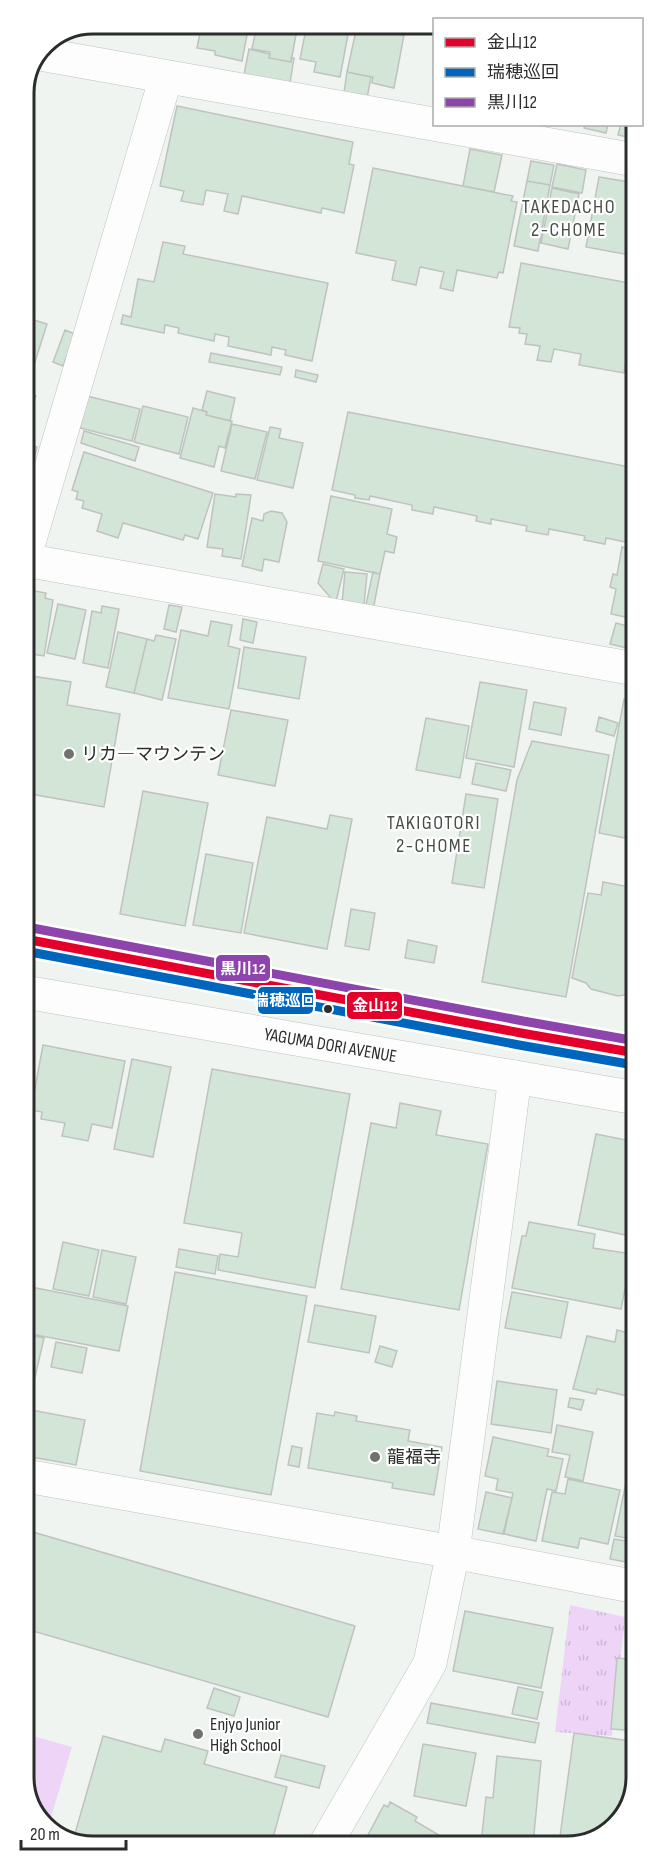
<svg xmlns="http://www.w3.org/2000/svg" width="661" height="1870" font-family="'Sofia Sans Condensed','Noto Sans JP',sans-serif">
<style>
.grass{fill:url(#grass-tufts)}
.pitch{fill:#eed5f8}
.building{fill:#d2e5d7;stroke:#bfc3c0;stroke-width:1.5}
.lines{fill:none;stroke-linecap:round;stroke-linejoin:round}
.minor-casing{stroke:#bec2bf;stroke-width:34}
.primary-casing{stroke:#bec2bf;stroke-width:34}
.minor{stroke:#fdfdfd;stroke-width:33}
.primary{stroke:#fdfdfd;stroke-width:33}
.bus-1-casing{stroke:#fff;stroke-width:14}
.bus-2-casing{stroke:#fff;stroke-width:14}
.bus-3-casing{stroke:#fff;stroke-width:14}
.bus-1{stroke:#e4002b;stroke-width:9}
.bus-2{stroke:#0065bd;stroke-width:9}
.bus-3{stroke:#8e44ad;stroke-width:9}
.poi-dot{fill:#6f7370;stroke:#fff;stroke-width:2}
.bus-dot{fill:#2a2d2b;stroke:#fff;stroke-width:2}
.labels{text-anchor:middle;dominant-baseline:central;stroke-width:4.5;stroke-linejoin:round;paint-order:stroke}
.poi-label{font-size:18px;fill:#2a2d2b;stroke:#fff;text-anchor:start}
.street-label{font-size:18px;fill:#2a2d2b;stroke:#fff}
.neighbourhood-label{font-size:20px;letter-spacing:1.5px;fill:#484f49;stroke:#fff}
.rim{fill:none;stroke:#2a2d2b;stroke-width:3}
.line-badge{stroke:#fff;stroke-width:2}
.badge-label{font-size:16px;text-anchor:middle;font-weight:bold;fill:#fff}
</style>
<defs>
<pattern id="grass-tufts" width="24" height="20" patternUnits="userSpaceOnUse" patternTransform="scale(1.5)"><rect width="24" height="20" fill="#eed5f8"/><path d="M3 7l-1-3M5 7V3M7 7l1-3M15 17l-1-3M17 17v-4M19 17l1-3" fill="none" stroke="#ccb7d5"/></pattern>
</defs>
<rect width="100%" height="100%" fill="#eff4f0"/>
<path class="grass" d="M570 1605 625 1617 612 1736 555 1732Z"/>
<path class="pitch" d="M26 1734 72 1747 48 1827 26 1795Z"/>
<path class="building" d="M206 24H249L242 61 215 55V51L197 48 201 28 206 29Z
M257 24H298L291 62 269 58 270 52 252 49Z
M307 24 323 26V24H350L340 77 314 72 316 62 300 59Z
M357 26 404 35 394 88 372 83 373 77 347 72Z
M249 49 270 54 269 58 291 62V58H294L290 83 244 75Z
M347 72 371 77 367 98 344 93Z
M177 106 353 142 349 164 354 165 344 213 322 208 321 213 242 196 238 214 224 211 228 194 206 190 203 205 181 201 184 191 160 186Z
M585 124H608L606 133 584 128Z
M621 124H635V143L631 142 632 138 618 135Z
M470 149 502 155 494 192 463 186Z
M531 161 554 165 550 185 527 181Z
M557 164 586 170 582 193 552 187Z
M373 168 513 196 511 201 517 202 503 273 499 272 497 278 457 270 453 291 440 288 444 272 420 267 416 285 392 280 396 261 356 253Z
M599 177 635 183V256L586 247Z
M527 181 550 185 538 251 514 246Z
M552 188 579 194 568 249 541 243Z
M163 242 185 246 183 254 328 283 312 361 285 355 286 350 272 347 271 355 228 346 229 337 215 334 214 341 178 333 179 328 165 325 164 333 121 324 123 315 131 317 138 279 154 282Z
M521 263 635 284V361L626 359 624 373 579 365 581 354 554 349 551 362 537 360 540 346 525 344 527 334 519 333 520 328 509 327Z
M24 317 47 324 35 362 25 358Z
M65 330 75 334 63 366 53 362Z
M211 353 282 367 280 375 209 362Z
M296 370 318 375 316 382 295 377Z
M207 391 235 398 230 421 206 415 207 412 202 410Z
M25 392 36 396 32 406 25 404Z
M87 396 140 409 132 441 80 428Z
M143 406 188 417 179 454 134 442Z
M193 408 207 412 206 415 232 421 225 448 219 446 214 467 180 458Z
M348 412 635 468V544L606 538 605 544 584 540 585 536 549 529 548 535 526 531 527 526 491 519V524L476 521 477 516 434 507 433 514 412 510V505L370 496 369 500 355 498V495L332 490Z
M232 424 267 432 255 479 221 471Z
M270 427 281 429 279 438 303 443 293 488 257 480Z
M84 431 139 447 135 461 81 443Z
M25 443 37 447 27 488 25 487Z
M84 452 213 493 198 539 185 535 183 540 123 523 118 538 97 531 102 514 82 508 84 501 76 499 78 492 72 490Z
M215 494 236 497V494L251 495 241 559 222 556 223 549 207 547Z
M331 496 392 509 387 534 397 537 394 553 385 551 380 574 318 561Z
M271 511 282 513 287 522 279 562 264 559 262 571 242 566 252 518 263 521 264 514Z
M622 547 635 550V619L611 614 616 589 610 587 613 574 617 575Z
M323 564 344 569 336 601 329 599 330 597 318 583Z
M345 572 367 574 364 604 342 603Z
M373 572 380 574 373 610 365 609Z
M29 590 46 593 45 598 53 600 44 656 25 653V616Z
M58 604 86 610 75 659 47 653Z
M169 605 182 607 176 632 164 629Z
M102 606 119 609 108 668 83 663 92 611 101 613Z
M243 619 257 622 253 643 240 640Z
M211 621 232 625 228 646 240 649 229 709 168 698 181 630 208 636Z
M616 623 635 628 631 649 610 644Z
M118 632 147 639 134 693 106 687Z
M156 635 176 639 162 700 134 693 147 639 154 641Z
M244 647 306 657 299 699 238 688Z
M25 675 71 682 67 705 120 714 104 807 25 793Z
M480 682 527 690 514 767 466 758Z
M624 699 635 701 636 780 625 838 599 833Z
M534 702 566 708 561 735 529 729Z
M231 710 288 720 275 786 218 775Z
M599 717 618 723 614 736 596 731Z
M426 718 469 726 460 778 416 770Z
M532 741 609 755 566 997 482 982 517 780Z
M476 763 511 770 506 791 472 784Z
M143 791 208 803 185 926 120 914Z
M466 794 498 799 484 888 452 883Z
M330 815 352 819 327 949 244 933 267 817 327 829Z
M206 854 253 863 241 933 193 925Z
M603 882 636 888 633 900 636 901V993L618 996 610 994 591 989 586 983 572 978 588 893 601 895Z
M351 909 375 913 369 950 345 946Z
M408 940 437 946 434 963 405 958Z
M43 1045 125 1061 112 1128 92 1124 88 1141 62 1136 65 1123 41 1119 42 1112 31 1110Z
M25 1048 32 1049 25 1083Z
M132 1059 171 1067 153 1157 114 1149Z
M212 1069 350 1094 315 1288 218 1270 220 1254 238 1257 242 1233 184 1223Z
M400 1103 441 1111 436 1135 488 1144 459 1310 341 1289 371 1123 396 1128Z
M596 1134 636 1142 635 1237 578 1225Z
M529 1222 595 1234 593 1248 632 1254 621 1309 512 1288 522 1236H526Z
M63 1242 99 1250 89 1296 53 1289Z
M179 1249 218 1256 215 1274 176 1267Z
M102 1250 136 1257 126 1304 93 1297Z
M636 1256V1298L629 1297Z
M175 1272 307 1296 271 1495 140 1471Z
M26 1286 128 1306 119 1351 26 1333Z
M512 1292 568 1302 561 1338 505 1328Z
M315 1305 376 1316 369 1353 308 1342Z
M617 1330 636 1335 634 1347H636V1398L597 1389 596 1394 573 1389 587 1336 615 1342Z
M26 1334 44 1338 26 1416Z
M56 1342 87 1348 82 1373 51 1367Z
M380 1346 397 1351 392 1367 375 1362Z
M497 1381 557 1390 551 1433 491 1424Z
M570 1398 584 1400 581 1410 568 1407Z
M31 1410 85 1420 76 1465 26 1456V1438Z
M335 1412 357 1416 356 1421 410 1430 408 1441 442 1447 434 1495 392 1488 393 1483 308 1468 317 1413 334 1416Z
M557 1425 593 1432 583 1481 565 1477 570 1455 552 1452Z
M493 1437 549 1449 547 1456 563 1459 556 1491 547 1489 536 1541 504 1534 513 1493 496 1490 498 1479 485 1476Z
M292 1446 302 1448 299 1467 288 1465Z
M637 1450V1479L631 1478Z
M568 1479 620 1490 608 1544 580 1538 578 1548 542 1541 552 1492 565 1494Z
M626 1482 637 1484V1540L615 1536Z
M486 1492 512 1498 503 1534 478 1529Z
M26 1530 355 1626 328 1717 26 1629Z
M614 1539 637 1543V1564L610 1559Z
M465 1611 553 1628 541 1688 453 1671Z
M617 1658 637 1660V1731L611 1729Z
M518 1687 543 1692 537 1719 512 1714Z
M214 1688 240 1697 234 1716 207 1708Z
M431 1703 539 1723 535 1743 427 1723Z
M574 1733 637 1742V1761L634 1787 623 1818 586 1844H559Z
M103 1736 161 1752 165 1739 208 1751 204 1764 287 1787 271 1845 103 1846 74 1837Z
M423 1744 476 1753 466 1806 414 1796Z
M281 1755 325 1766 319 1788 275 1777Z
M497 1756 541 1761 533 1844H481L486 1797 493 1798Z
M390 1802 417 1817 415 1821 454 1844H385L368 1835 384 1805 388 1807Z
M357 1836 371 1845H351Z"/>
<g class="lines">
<g class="minor-casing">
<path id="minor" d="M40 54 635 160
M25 556 166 77
M25 560 635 669
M26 1476 453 1552 637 1587
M325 1845 430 1663 453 1552 515 1077"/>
</g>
<g class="primary-casing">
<g id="primary">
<path d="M25 939 521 1033 636 1053"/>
<path id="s1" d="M25 992 636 1098"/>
</g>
</g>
<use href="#minor" class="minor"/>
<use href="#primary" class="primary"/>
<g class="bus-1-casing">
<path id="bus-1" d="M25 939 521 1033 636 1053"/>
</g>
<g class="bus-2-casing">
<path id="bus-2" d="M25 951 519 1045 634 1065"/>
</g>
<g class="bus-3-casing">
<path id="bus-3" d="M27 927 523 1021 636 1041"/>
</g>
<use href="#bus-1" class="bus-1"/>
<use href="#bus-2" class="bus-2"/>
<use href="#bus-3" class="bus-3"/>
</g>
<g class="poi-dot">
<circle cx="69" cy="754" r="6"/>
<circle cx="375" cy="1457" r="6"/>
<circle cx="198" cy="1734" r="6"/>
</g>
<circle class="bus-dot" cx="328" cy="1009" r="5"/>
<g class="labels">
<g class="poi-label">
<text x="81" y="754">リカ―マウンテン</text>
<text x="387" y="1457">龍福寺</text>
<text x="210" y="1724">Enjyo Junior<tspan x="210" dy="21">High School</tspan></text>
</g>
<g class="street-label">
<text stroke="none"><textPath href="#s1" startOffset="310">YAGUMA DORI AVENUE</textPath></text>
</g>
<g class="neighbourhood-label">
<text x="569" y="207">TAKEDACHO<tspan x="569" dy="23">2-CHOME</tspan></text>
<text x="434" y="823">TAKIGOTORI<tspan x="434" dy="23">2-CHOME</tspan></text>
</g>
</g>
<path d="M0 0H661V1870H0ZM93 34H567A59 59 0 0 1 626 93V1777A59 59 0 0 1 567 1836H93A59 59 0 0 1 34 1777V93A59 59 0 0 1 93 34Z" fill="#fff" fill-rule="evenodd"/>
<path class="rim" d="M93 34H567A59 59 0 0 1 626 93V1777A59 59 0 0 1 567 1836H93A59 59 0 0 1 34 1777V93A59 59 0 0 1 93 34Z"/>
<g class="line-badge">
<rect x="215" y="954" width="56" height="28" rx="6" fill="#8e44ad"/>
<rect x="257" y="986" width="57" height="29" rx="6" fill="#0065bd"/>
<rect x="346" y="991" width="57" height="29" rx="6" fill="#e4002b"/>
</g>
<g class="badge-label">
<text x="243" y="974">黒川12</text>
<text x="285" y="1006">瑞穂巡回</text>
<text x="375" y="1011">金山12</text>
</g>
<rect x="433" y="18" width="210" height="108" fill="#ffffff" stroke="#aaabaa" stroke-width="1.5"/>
<rect x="445" y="38" width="30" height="9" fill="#e4002b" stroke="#aaabaa" stroke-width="1.5"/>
<text x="487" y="48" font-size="18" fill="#2a2d2b">金山12</text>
<rect x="445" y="68" width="30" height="9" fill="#0065bd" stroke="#aaabaa" stroke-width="1.5"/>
<text x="487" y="78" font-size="18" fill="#2a2d2b">瑞穂巡回</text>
<rect x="445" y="98" width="30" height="9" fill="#8e44ad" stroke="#aaabaa" stroke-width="1.5"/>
<text x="487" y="108" font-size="18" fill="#2a2d2b">黒川12</text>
<path d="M21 1840v9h105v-9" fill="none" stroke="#2a2d2b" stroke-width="3"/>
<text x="30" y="1840" font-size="18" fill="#2a2d2b" stroke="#ffffff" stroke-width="4.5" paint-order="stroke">20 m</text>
</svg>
